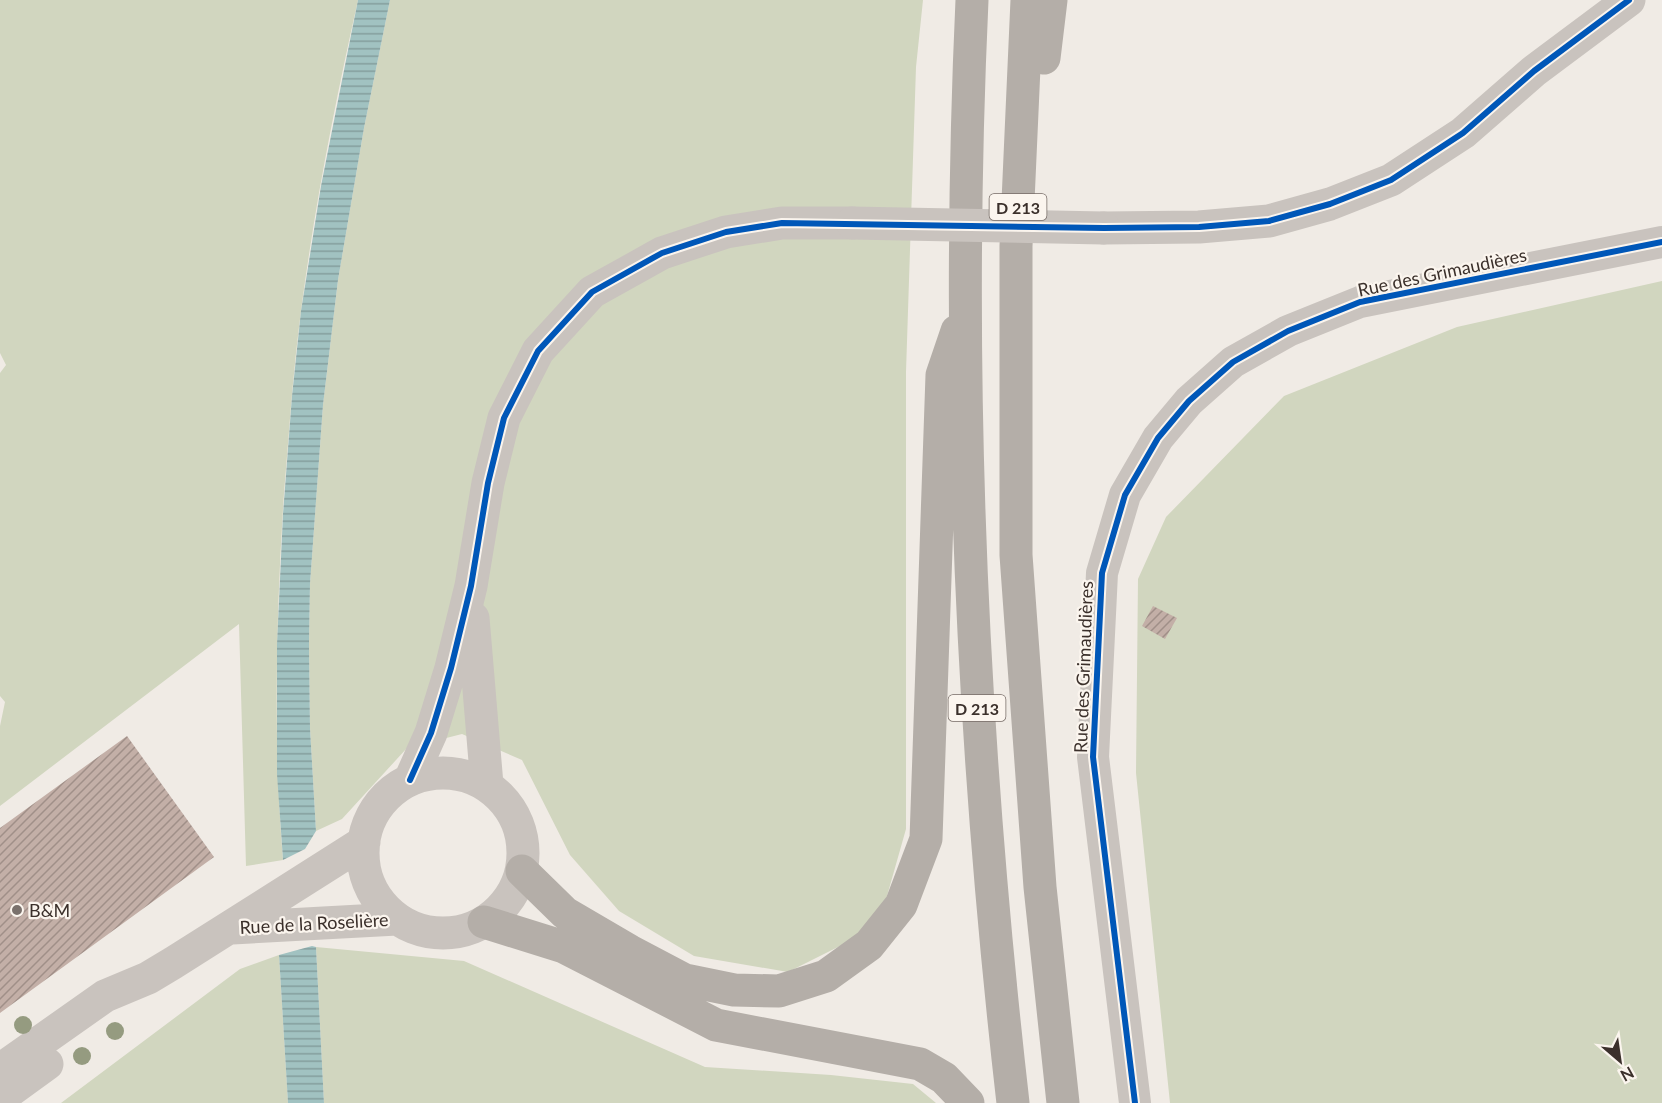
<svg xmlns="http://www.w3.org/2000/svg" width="1662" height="1103" font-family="Lato,sans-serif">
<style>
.green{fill:#d1d6bf}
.water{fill:url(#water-rules)}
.building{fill:url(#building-hatch)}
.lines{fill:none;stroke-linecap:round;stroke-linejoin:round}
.minor{stroke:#c9c3be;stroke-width:32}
.tertiary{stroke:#c9c3be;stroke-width:33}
.trunk{stroke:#b4aea8;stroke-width:33}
.tertiary-bridge{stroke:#c9c3be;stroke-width:33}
.cycleway-casing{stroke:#fbf5ee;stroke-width:10}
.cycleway{stroke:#0057b8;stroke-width:6}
.tree{fill:#959b80}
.poi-dot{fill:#7a716c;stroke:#fbf5ee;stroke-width:2}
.labels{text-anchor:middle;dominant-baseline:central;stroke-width:4.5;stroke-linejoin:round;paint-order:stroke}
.shield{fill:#fbf5ee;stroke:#756b66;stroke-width:1.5}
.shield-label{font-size:16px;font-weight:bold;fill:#3b302b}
.street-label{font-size:18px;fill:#3b302b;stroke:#fbf5ee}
.poi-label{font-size:18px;fill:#3b302b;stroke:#fbf5ee;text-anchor:start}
</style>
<defs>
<pattern id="water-rules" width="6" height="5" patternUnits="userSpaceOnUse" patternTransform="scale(1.5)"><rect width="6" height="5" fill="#a1c2c1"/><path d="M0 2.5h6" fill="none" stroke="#849e9d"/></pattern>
<pattern id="building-hatch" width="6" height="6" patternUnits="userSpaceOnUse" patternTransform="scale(1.5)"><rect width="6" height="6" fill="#c3afa7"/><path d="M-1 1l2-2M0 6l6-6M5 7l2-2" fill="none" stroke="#a08f88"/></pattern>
</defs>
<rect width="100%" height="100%" fill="#f0ebe5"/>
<path class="green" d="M0 0H358C332 116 309 235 296 353 291 399 288 446 284 493 276 615 273 738 283 860L246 866 239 624 0 806V726L5 702 0 696V373L6 365 0 353Z
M390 0H923L916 67 906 372V829L885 903 852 940 788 972 694 956 619 911 570 855 522 760 462 734 407 748 342 819 316 831 310 728 309 644 310 584 323 405 338 280 364 128Z
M1662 281V1103H1170L1136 773 1138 579 1166 517 1284 396 1457 327Z
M316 947 464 961 705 1067 831 1075 913 1084 936 1103H324Z
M279 955 288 1103H61L240 969Z"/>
<path class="water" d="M358 0H390L364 128 338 280 323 405 310 584 309 644 310 728 316 831 305 849 283 860 277 774V644L283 514 292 396 301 311 321 186Z
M312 946 316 947 324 1103H288L279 955Z"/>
<path class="building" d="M1153 606 1177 618 1165 639 1142 626Z
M127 736 214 857 0 1013V828Z"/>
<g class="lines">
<path class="minor" d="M1135 1103 1093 757 1102 573 1125 495 1158 438 1189 401 1233 362 1288 331 1360 302 1662 242"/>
<path class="tertiary" d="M1104 228 1199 227 1269 221 1330 204 1391 180 1463 133 1534 71 1629 0
M473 618 487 785
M363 853a80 80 0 1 1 160 0a80 80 0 1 1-160 0Z
M410 780 431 733 451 668 471 586 488 483 504 418 538 351 592 292 662 253 726 232 782 223H852
M232 928 397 919
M0 1070 105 996 148 978 173 963 364 842
M0 1098 47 1064"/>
<path class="trunk" d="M972 0C955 369 971 736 1013 1103
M1027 0 1016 246V555L1040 887 1063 1103
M1044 58 1051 0
M522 871 565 913 630 951 685 980 734 990 779 991 826 976 869 945 901 905 926 839 942 375 957 331
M484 922 564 947 716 1025 920 1064 944 1078 968 1103"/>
<path class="tertiary-bridge" d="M852 223 1104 228"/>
<g class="cycleway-casing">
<path id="cycleway" d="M410 780 431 733 451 668 471 586 488 483 504 418 538 351 592 292 662 253 726 232 782 223 1104 228 1199 227 1269 221 1330 204 1391 180 1463 133 1534 71 1629 0
M1135 1103 1093 757 1102 573 1125 495 1158 438 1189 401 1233 362 1288 331 1360 302 1662 242"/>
</g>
<use href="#cycleway" class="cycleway"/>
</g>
<g class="tree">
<circle cx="23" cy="1025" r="9"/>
<circle cx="115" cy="1031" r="9"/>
<circle cx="82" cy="1056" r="9"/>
</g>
<circle class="poi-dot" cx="17" cy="910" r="6"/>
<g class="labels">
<g class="shield">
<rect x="989.5" y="194" width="57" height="26" rx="4.5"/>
<rect x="948.5" y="695" width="57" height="26" rx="4.5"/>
</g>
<g class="shield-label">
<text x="1018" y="207">D 213</text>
<text x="977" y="708">D 213</text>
</g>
<g class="street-label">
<text transform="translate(1442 272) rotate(-12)">Rue des Grimaudières</text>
<text transform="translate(1083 667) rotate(-88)">Rue des Grimaudières</text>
<text transform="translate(314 923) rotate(-3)">Rue de la Roselière</text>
</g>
<g class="poi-label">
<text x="29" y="910">B&amp;M</text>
</g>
</g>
<g transform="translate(1620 1061) rotate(151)" stroke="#fbf5ee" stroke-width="4.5" paint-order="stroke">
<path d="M0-4.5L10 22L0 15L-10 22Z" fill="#3b302b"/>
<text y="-9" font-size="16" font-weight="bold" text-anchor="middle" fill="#3b302b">N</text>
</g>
</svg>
